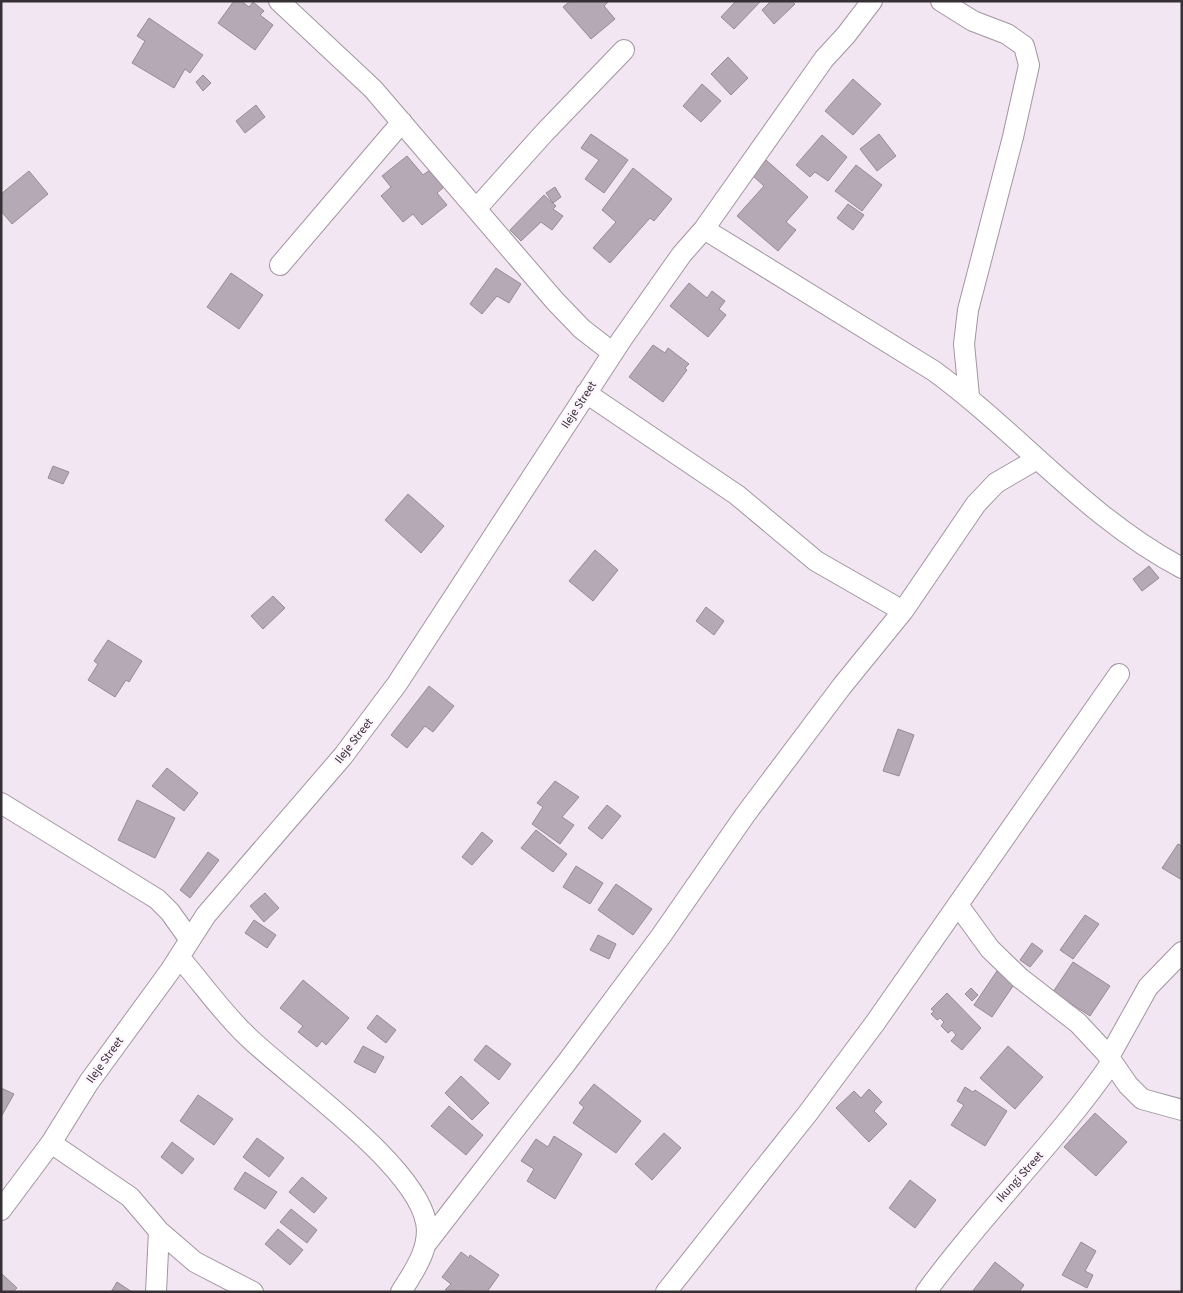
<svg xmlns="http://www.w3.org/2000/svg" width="1183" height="1293" font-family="'Source Sans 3',sans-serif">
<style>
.building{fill:#b5a9b5;stroke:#978b96}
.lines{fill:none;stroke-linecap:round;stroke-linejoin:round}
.street-casing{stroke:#a195a0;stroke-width:22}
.street{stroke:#fff;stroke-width:20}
.labels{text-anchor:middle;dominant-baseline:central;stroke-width:4;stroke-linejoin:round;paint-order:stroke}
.street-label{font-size:12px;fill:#343034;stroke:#fef4fe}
</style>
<rect width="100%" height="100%" fill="#f2e6f2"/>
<path class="building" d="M234 1H241L249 7 253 2 264 11 260 15 273 25 255 50 218 23Z
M570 1H609L604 6 615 19 591 39 563 7Z
M736 1H761L734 29 721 17Z
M771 1H792L795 4 774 24 762 10Z
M149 18 203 55 190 73 185 69 174 88 132 63 145 41 137 36Z
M728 57 748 78 731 95 711 74Z
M203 75 211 83 203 91 196 82Z
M853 79 881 104 853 135 825 111Z
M702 84 721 101 701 122 683 106Z
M256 105 265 117 245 133 236 121Z
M591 134 628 160 604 193 585 179 599 160 581 148Z
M879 134 896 156 877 171 860 149Z
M822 135 847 157 828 181 815 172 810 177 796 165Z
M407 156 423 175 430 170 444 187 437 193 447 205 422 225 413 214 403 222 381 196 391 187 382 176Z
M766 160 808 197 786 222 796 230 778 251 737 216 764 186 752 175Z
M856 165 882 185 862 211 835 191Z
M633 168 672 199 654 221 650 218 610 263 593 248 616 222 602 210Z
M29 171 48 194 12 224 1 211V194Z
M555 187 561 197 553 203 546 193Z
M544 195 556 206 553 209 563 216 552 230 541 222 521 241 510 230Z
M848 204 864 215 853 230 837 218Z
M496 268 521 284 509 303 497 296 482 314 470 304Z
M231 273 263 295 239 329 207 307Z
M689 283 707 298 712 291 725 301 719 309 726 315 708 337 670 306Z
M653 345 665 353 668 348 689 364 685 368 687 370 663 402 629 377Z
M53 466 69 472 63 484 48 478Z
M408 494 444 526 421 553 385 520Z
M595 550 618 570 593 601 569 581Z
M1149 566 1159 578 1142 591 1133 579Z
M273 596 285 608 263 629 251 616Z
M706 607 724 621 714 635 696 621Z
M108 640 142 661 129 682 126 680 115 697 88 680 98 664 94 661Z
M429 686 454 706 433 732 425 726 407 748 391 735Z
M898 729 914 735 899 776 883 771Z
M167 768 198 793 184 811 152 786Z
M555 781 579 797 562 817 574 825 560 844 532 824 543 807 537 803Z
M137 800 175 818 155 858 118 840Z
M607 805 621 816 602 839 588 828Z
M536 830 567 854 553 872 521 848Z
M482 832 493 841 472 865 462 857Z
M1178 844 1182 846V880L1162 868Z
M208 852 219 860 190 898 180 890Z
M576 866 603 883 590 904 563 887Z
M616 884 652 909 633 935 598 910Z
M265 893 279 908 264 922 250 906Z
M1085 915 1099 924 1073 959 1060 950Z
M254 920 276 935 267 948 245 933Z
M598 935 616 944 609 959 590 950Z
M1032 943 1043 951 1030 967 1020 960Z
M1073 962 1110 986 1090 1016 1053 992Z
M997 971 1015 983 992 1017 974 1005Z
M303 980 349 1018 326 1045 322 1041 317 1047 298 1032 303 1026 280 1008Z
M971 988 978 995 972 1001 965 994Z
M947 993 981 1028 962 1050 951 1041 956 1035 952 1030 948 1033 941 1026 944 1022 940 1018 937 1020 931 1014 934 1011 931 1009Z
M377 1015 396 1030 386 1043 367 1028Z
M486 1045 511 1064 499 1080 474 1060Z
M363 1046 384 1057 375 1073 354 1062Z
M1008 1046 1043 1077 1015 1109 980 1078Z
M461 1076 489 1103 472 1120 445 1093Z
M594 1084 641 1121 616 1153 573 1123 584 1107 579 1103Z
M965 1087 973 1092 975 1090 1007 1111 985 1146 951 1125 964 1105 957 1101Z
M1 1088 14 1094 1 1117Z
M869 1089 882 1102 874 1111 887 1124 869 1142 836 1108 854 1091 861 1098Z
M198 1095 233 1119 214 1145 180 1121Z
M449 1106 483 1135 466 1155 431 1126Z
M1095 1113 1127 1142 1096 1176 1064 1147Z
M664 1133 681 1148 652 1180 635 1164Z
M554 1136 582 1154 555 1199 527 1181 534 1169 521 1161 536 1139 548 1147Z
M257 1138 284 1158 269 1177 243 1157Z
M172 1142 194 1159 182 1174 161 1157Z
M245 1172 277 1192 265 1209 234 1189Z
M302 1177 327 1198 314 1213 289 1192Z
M910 1180 936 1200 915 1228 889 1208Z
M291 1209 317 1230 307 1243 280 1222Z
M278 1229 303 1250 290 1265 265 1244Z
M1081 1242 1096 1251 1085 1271 1093 1275 1087 1288 1062 1275Z
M461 1252 469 1258 470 1255 499 1275 487 1292 445 1290 451 1284 442 1277Z
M995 1262 1024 1285 1019 1292H972Z
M1 1273 17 1288 13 1292H1Z
M117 1282 132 1292H111Z"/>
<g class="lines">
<g class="street-casing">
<path id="street" d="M279 1 373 89 555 301 582 329 613 353
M941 1 973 21 1007 34 1024 46 1029 65 1013 137 968 310 964 344 969 396
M477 208 545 132 624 50
M704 229 934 371C1020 434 1087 518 1182 568
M280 265 402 122
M586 393 737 495 816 561 903 611
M1 803 157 899 170 912 190 940
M958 905 990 949 1020 978 1078 1023 1106 1053 1128 1085 1142 1099 1182 1110
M179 957C202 983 221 1011 246 1035 291 1079 414 1163 426 1222 431 1248 414 1271 401 1292
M1109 1057 1148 987 1182 952
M51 1143 130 1197 159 1231 195 1262 253 1292
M1 1210 51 1143 89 1082 170 971 206 915 343 756 397 684 622 339 682 254 704 229 824 59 846 35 872 1
M426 1244 567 1062 661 936 745 815 842 686 903 611 976 504 996 483 1037 459
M156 1292 159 1231
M666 1292 808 1113 875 1023 1119 674
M926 1292C984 1212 1056 1143 1112 1062"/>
</g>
<use href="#street" class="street"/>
</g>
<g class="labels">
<g class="street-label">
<text transform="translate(579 405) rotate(-57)">Ileje Street</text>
<text transform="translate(354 741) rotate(-52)">Ileje Street</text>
<text transform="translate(105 1060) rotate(-54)">Ileje Street</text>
<text transform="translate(1020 1177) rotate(-48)">Ikungi Street</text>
</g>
</g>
<rect width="1183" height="1293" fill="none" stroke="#343034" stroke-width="5"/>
</svg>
